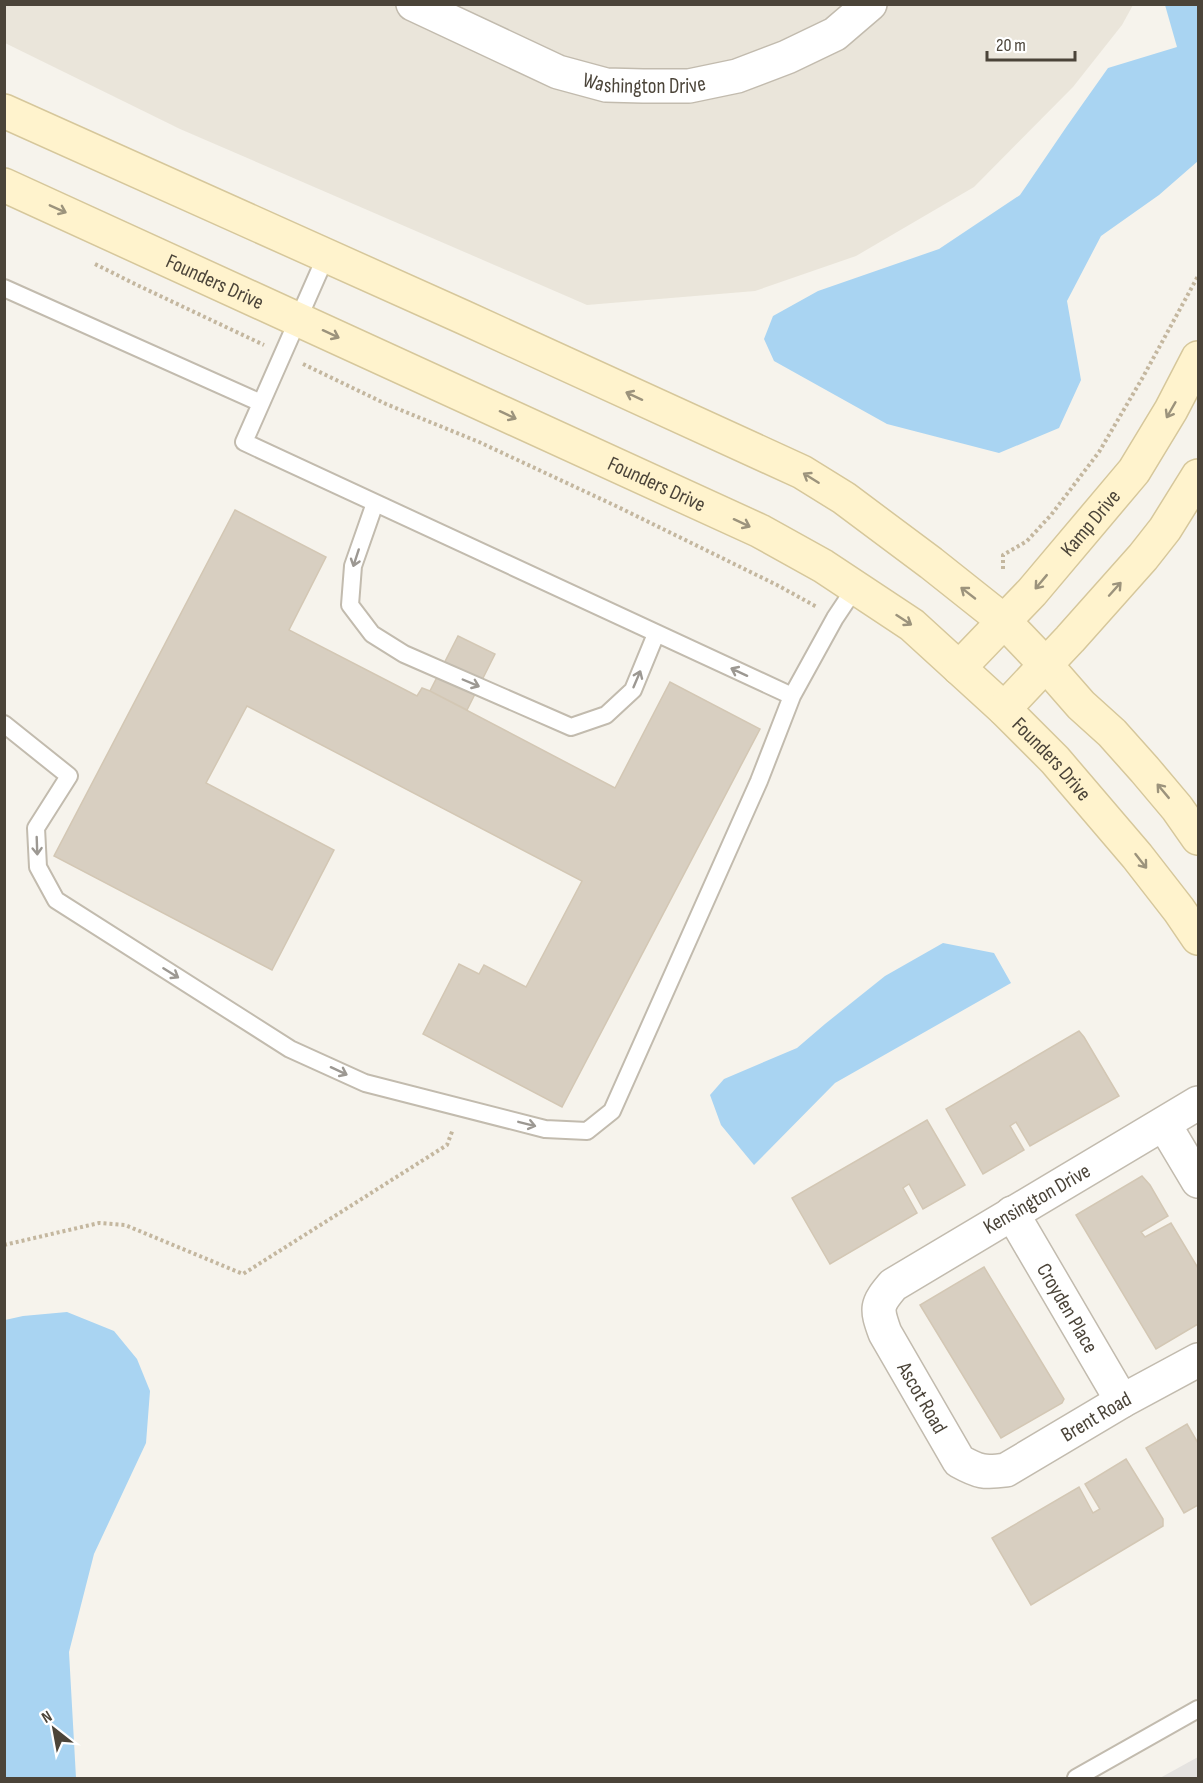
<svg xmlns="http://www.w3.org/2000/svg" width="1203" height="1783" font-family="'Sofia Sans Condensed',sans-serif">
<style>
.residential{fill:#eae5da}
.parking{fill:#e5e3e0}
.water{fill:#a9d4f2}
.building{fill:#d8cfc1;stroke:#d3c7b4;stroke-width:1.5}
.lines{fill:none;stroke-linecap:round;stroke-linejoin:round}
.lane-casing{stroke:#c2bbae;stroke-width:20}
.street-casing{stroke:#c2bbae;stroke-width:36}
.secondary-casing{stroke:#d6c79b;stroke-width:36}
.path{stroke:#c4b79f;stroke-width:4;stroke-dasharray:3 3;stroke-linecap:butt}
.lane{stroke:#fff;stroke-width:16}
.street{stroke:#fff;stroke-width:33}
.secondary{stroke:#fff3cd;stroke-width:33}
.oneway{stroke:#9c937c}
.oneway2{stroke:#9c9892}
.labels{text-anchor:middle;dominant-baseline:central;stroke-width:6;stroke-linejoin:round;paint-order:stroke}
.street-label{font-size:21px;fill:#4b4439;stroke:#fff}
</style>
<rect width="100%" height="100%" fill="#f6f3ec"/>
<path class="residential" d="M4 5H1133L1122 25 1073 87 974 187 856 256 755 291 587 305 180 129 5 43Z"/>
<path class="parking" d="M1198 1757V1778H1160Z"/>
<path class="water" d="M1165 5H1198V161L1159 195 1101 236 1067 301 1081 380 1059 428 999 453 887 424 774 361 764 339 773 316 818 291 939 249 1020 195 1067 126 1108 68 1177 47Z
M943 943 994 953 1011 983 835 1083 754 1165 721 1125 710 1095 724 1079 797 1048 825 1024 885 976Z
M67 1312 114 1331 137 1359 150 1391 146 1443 94 1554 69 1652 76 1778H5V1320L23 1316Z"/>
<path class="building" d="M235 510 326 557 289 630 417 696 422 688 430 691 615 788 670 682 760 729 562 1107 423 1034 459 964 479 974 484 965 526 987 582 881 247 706 206 783 334 850 272 970 54 856Z
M458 636 495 654 467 710 430 691Z
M1079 1031 1084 1037 1119 1096 1030 1146 1016 1122 1010 1126 1024 1150 983 1174 946 1109Z
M927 1120 965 1185 923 1209 909 1184 903 1188 917 1213 830 1264 792 1198Z
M1142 1176 1150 1185 1168 1216 1141 1232 1145 1237 1171 1223 1198 1268V1324L1156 1349 1076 1215Z
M984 1267 1064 1399 1062 1403 1001 1438 920 1305Z
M1187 1424 1198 1443V1505L1184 1513 1146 1448Z
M1126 1459 1163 1519V1526L1031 1605 992 1538 1079 1487 1093 1513 1100 1509 1085 1484Z"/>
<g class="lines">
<g class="lane-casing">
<path id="lane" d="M326 256 244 442 792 696
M4 288 261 403
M375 503 353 566 350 605 372 634 404 654 571 727 606 715 633 690 656 634
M4 724 69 776 36 828 38 867 56 900 290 1049 365 1083 545 1129 587 1131 612 1111 759 781 792 696 835 618 855 588
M1076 1778 1198 1709"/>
</g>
<g class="street-casing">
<g id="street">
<path id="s1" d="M413 4 558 72 606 85 643 86H689L737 76 787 57 835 34 870 4"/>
<path id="s2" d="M1198 1103 893 1285C876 1305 876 1308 885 1333L959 1461C979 1472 984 1473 1006 1470L1122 1401 1198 1360"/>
<path d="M1164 1124 1198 1181"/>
<path id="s3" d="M1012 1213 1122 1401"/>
</g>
</g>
<g class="secondary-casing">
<g id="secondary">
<path d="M4 111 463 317 802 472 844 498 931 563 1004 621 1046 665 1081 705 1112 733 1145 770 1177 808 1198 838"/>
<path id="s4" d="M4 185 760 531 823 566 912 625 1004 709 1055 760 1137 856 1179 910 1198 938"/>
<path id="s5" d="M959 668 1032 592 1134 471 1171 410 1198 358"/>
<path d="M1004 709 1070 639 1143 557 1165 529 1198 476"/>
</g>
</g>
<path class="path" d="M95 264 137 285 264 345
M303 364 386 404 479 442 616 506 777 585 817 607
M1003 569V555L1027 541 1051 515 1099 452 1143 377 1198 276
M4 1245 99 1223 125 1225 243 1274 447 1145 453 1129"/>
<use href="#lane" class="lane"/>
<use href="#street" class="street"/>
<use href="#secondary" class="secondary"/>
</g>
<defs><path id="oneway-shaft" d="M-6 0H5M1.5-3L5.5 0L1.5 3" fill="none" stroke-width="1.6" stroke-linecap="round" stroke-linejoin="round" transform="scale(1.5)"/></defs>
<g class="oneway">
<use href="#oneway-shaft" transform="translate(58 209) rotate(24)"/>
<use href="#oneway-shaft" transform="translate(331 334) rotate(25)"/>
<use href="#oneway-shaft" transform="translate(634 396) rotate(-155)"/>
<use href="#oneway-shaft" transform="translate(1171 410) rotate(120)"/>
<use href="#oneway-shaft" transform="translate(508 415) rotate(25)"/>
<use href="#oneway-shaft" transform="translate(811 478) rotate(-148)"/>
<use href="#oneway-shaft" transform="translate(742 523) rotate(25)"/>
<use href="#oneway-shaft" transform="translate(1041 582) rotate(130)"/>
<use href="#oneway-shaft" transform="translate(1115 589) rotate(-48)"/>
<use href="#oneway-shaft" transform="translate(968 593) rotate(-142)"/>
<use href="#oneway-shaft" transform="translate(904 620) rotate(33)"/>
<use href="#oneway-shaft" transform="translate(1163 791) rotate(-130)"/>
<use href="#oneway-shaft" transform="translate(1141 861) rotate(52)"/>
</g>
<g class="oneway2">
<use href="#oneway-shaft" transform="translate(356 558) rotate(108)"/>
<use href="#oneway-shaft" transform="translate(739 672) rotate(-155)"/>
<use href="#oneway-shaft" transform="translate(637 679) rotate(-67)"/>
<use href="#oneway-shaft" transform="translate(471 683) rotate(23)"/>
<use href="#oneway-shaft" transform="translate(37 846) rotate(88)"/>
<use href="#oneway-shaft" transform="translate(171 973) rotate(32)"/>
<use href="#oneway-shaft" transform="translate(339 1071) rotate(25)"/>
<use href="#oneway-shaft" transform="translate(527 1124) rotate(14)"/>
</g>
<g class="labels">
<g class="street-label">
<text stroke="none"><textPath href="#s1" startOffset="248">Washington Drive</textPath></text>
<text stroke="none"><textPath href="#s4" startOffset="232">Founders Drive</textPath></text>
<text stroke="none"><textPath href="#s4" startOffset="718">Founders Drive</textPath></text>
<text stroke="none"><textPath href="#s5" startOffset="196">Kamp Drive</textPath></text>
<text stroke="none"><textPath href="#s4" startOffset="1204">Founders Drive</textPath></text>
<text transform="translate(1037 1199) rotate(-30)">Kensington Drive</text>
<text stroke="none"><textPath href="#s3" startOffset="110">Croyden Place</textPath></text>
<text stroke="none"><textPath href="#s2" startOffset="483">Ascot Road</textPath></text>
<text stroke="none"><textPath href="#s2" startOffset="710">Brent Road</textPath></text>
</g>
</g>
<rect width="1203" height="1783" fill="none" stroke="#4b4439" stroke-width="12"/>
<g transform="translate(54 1729) rotate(329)" stroke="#ffffff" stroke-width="4.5" paint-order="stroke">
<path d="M0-4.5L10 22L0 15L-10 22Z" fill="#4b4439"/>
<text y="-9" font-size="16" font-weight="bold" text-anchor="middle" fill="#4b4439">N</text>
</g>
<path d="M987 51v9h88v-9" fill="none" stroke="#4b4439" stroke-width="3"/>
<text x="996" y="51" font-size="18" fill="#4b4439" stroke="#ffffff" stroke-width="4.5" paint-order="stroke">20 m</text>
</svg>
